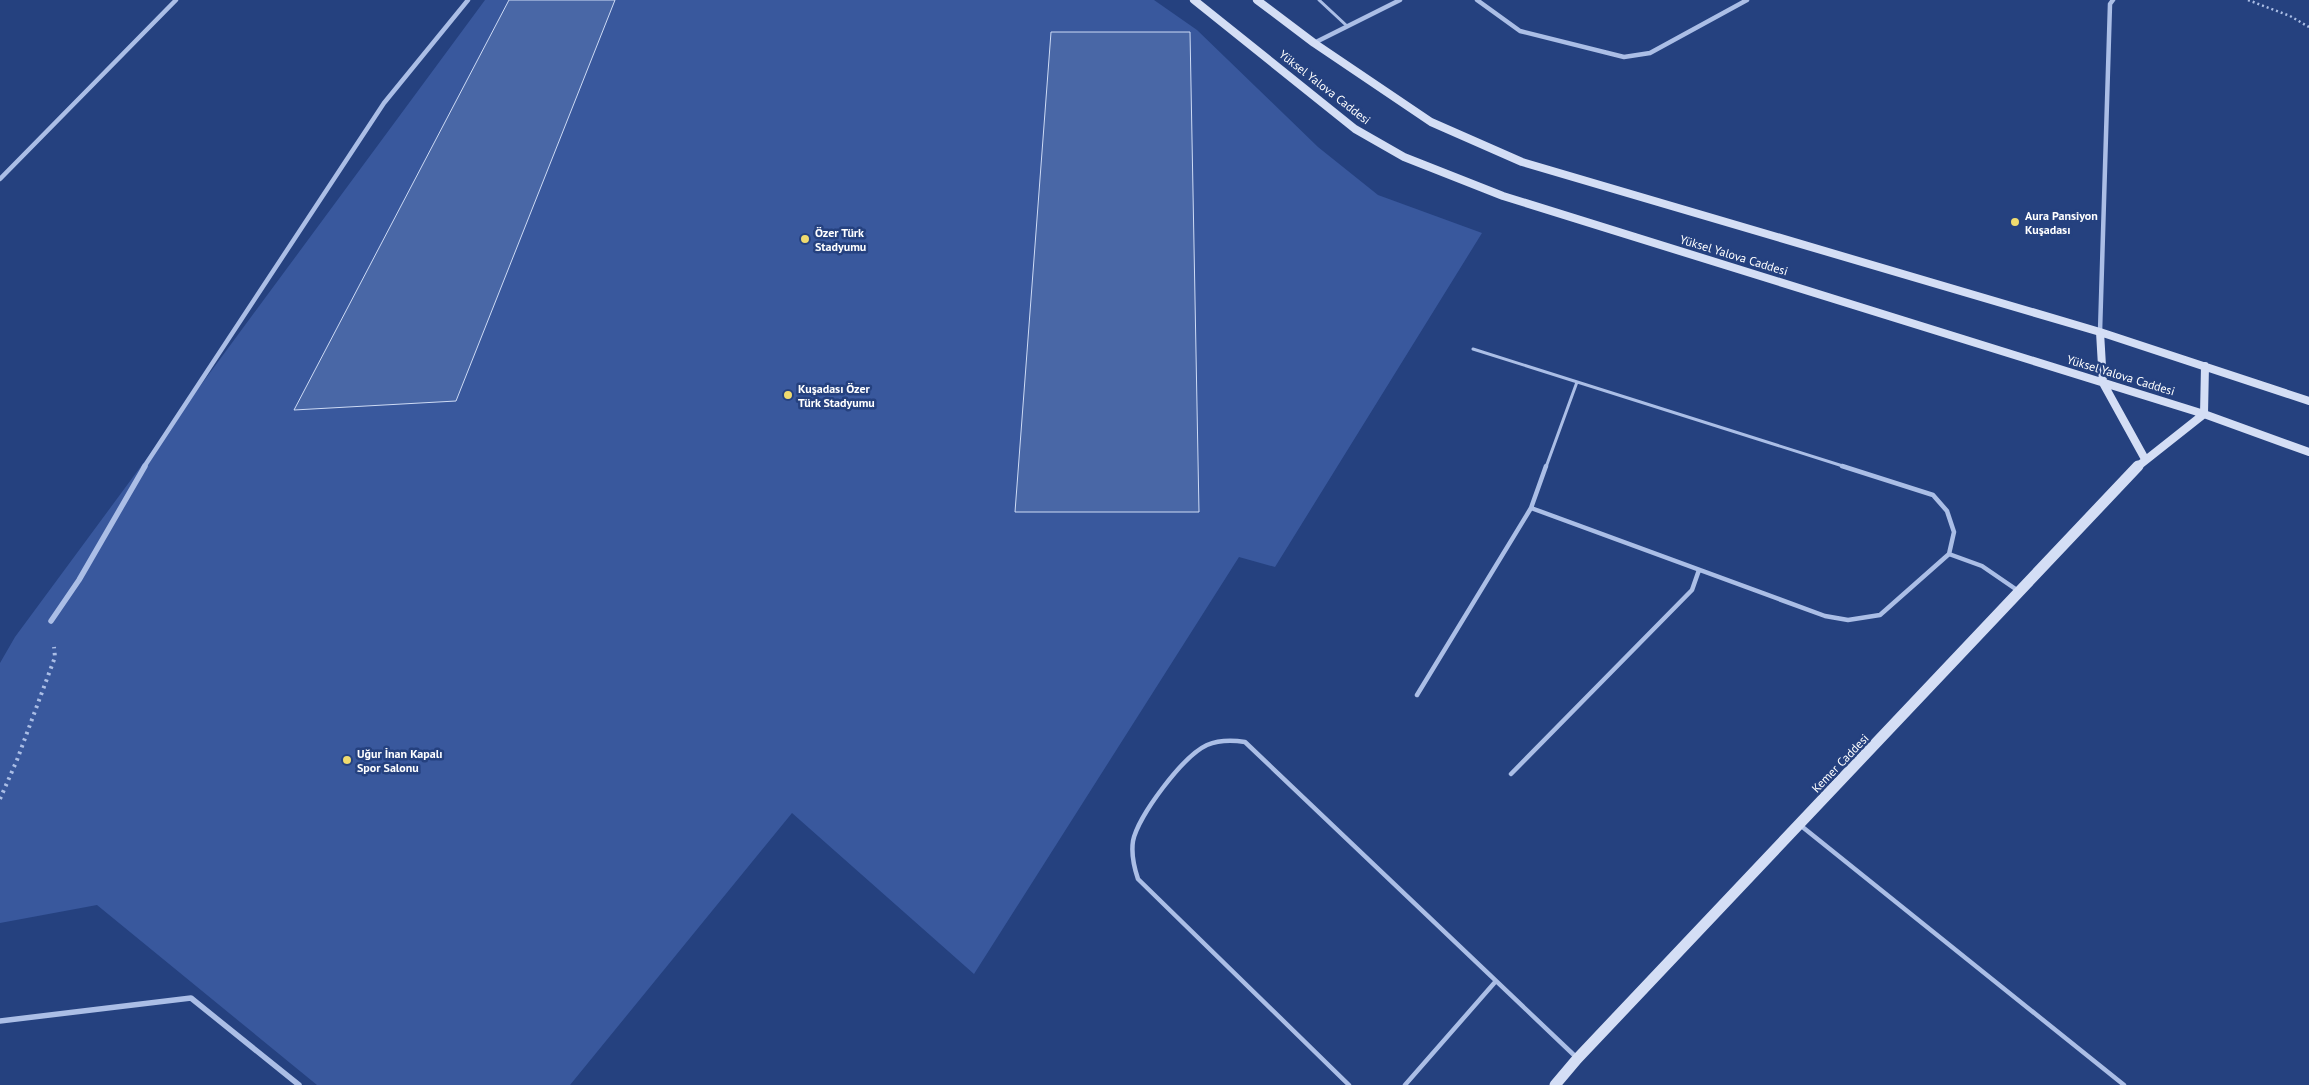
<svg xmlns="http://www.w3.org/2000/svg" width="2309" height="1085" font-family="'PT Sans',sans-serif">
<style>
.green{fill:#39589d}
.building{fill:#4967a6;stroke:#cedbf5}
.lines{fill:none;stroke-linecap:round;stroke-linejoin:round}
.path-far1{stroke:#abbee6;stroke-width:2.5;stroke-dasharray:2 3;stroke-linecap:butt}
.path{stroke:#abbee6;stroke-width:4;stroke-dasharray:2.5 4.5;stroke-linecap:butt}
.service-far1{stroke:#abbee6;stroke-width:3}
.service{stroke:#abbee6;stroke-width:4.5}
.minor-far1{stroke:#abbee6;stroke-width:4.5}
.minor{stroke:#abbee6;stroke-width:5.5}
.secondary-far1{stroke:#d4def5;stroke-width:8}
.secondary{stroke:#d4def5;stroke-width:11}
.poi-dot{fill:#f0db6f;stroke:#25417f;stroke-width:2}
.labels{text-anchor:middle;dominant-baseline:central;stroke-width:5;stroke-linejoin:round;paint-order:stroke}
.street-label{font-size:12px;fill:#fff;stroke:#25417f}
.poi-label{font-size:12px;font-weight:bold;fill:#fff;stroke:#25417f;text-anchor:start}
</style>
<rect width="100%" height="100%" fill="#25417f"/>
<path class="green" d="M485 0H1154L1197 30 1318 147 1378 195 1482 233 1275 567 1239 557 974 974 792 813 570 1085H317L97 905 0 923V663L15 637Z"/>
<path class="building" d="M509 0H615L456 401 294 410Z
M1051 32H1190L1199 512H1015Z"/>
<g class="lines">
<path class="path-far1" d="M2248 0 2290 16 2309 27"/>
<path class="path" d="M0 799 17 760 55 657 54 647"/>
<path class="service-far1" d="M1319 0 1347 26
M1473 349 1846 467
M1546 467 1577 382"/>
<path class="service" d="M1531 508 1825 616 1848 620 1880 615 1949 554 1954 532 1947 511 1933 495 1842 466
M1949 554 1982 566 2017 590
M1417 695 1531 508 1546 466
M1511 774 1692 590 1699 570
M1800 825 2124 1085
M1349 1085 1138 879C1134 867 1131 854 1133 841 1138 816 1183 756 1207 745 1219 740 1232 740 1245 742L1576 1057
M1405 1085 1496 981"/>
<path class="minor-far1" d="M1477 0 1520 31 1624 57 1650 53 1747 0
M1314 43 1400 0
M0 179 176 0
M2100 332 2110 4 2113 0
M144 467 384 103 468 0"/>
<path class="minor" d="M51 621 79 580 145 466
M0 1021 191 998 299 1085"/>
<path class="secondary-far1" d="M1194 0 1355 129 1404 157 1503 196 2204 414 2309 452
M1257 0 1314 43 1431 122 1522 162 2100 332 2309 401
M2100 332 2103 383 2145 459
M2137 467 2204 414 2205 366"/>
<path class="secondary" d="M1555 1085 1577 1059 2138 466"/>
</g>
<g class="poi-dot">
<circle cx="2015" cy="222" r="5"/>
<circle cx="805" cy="239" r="5"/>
<circle cx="788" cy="395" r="5"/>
<circle cx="347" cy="760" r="5"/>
</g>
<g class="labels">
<g class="street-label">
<text transform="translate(1325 87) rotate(38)">Yüksel Yalova Caddesi</text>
<text transform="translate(1734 255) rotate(17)">Yüksel Yalova Caddesi</text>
<text transform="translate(2121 375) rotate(17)">Yüksel Yalova Caddesi</text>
<text transform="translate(1840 763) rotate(-46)">Kemer Caddesi</text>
</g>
<g class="poi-label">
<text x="2025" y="215">Aura Pansiyon<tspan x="2025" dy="14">Kuşadası</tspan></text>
<text x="815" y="232">Özer Türk<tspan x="815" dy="14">Stadyumu</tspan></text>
<text x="798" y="388">Kuşadası Özer<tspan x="798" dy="14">Türk Stadyumu</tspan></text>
<text x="357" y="753">Uğur İnan Kapalı<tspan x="357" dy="14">Spor Salonu</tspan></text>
</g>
</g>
</svg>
